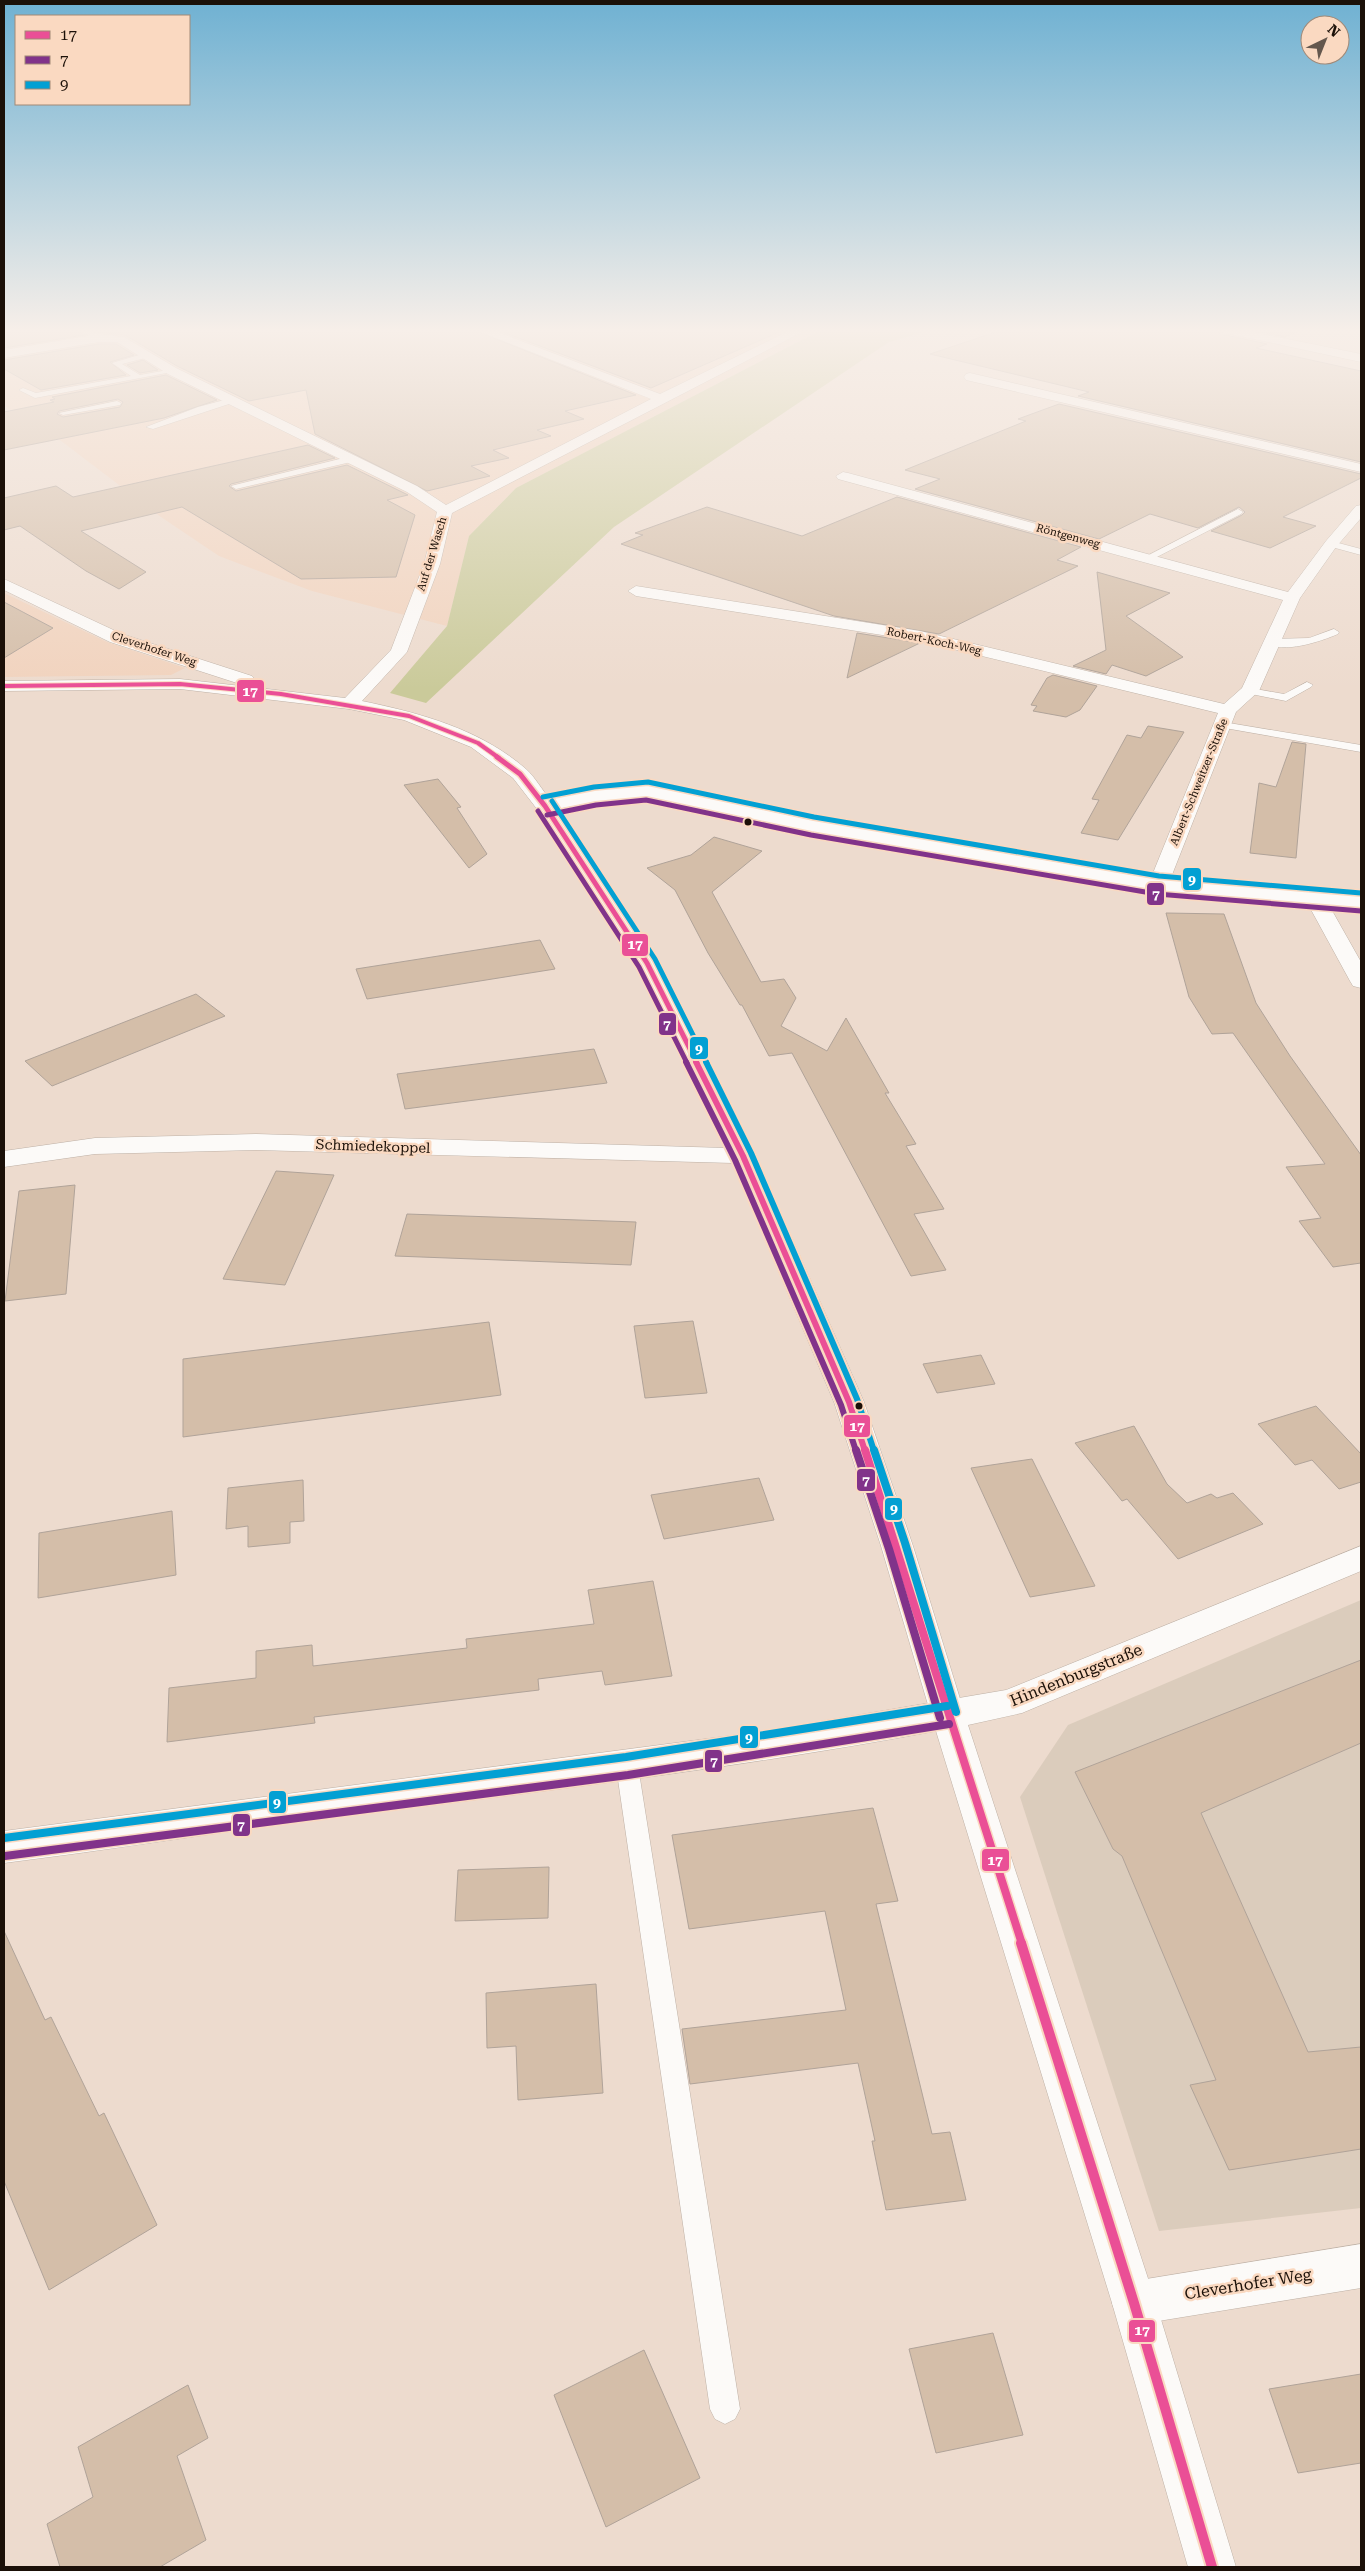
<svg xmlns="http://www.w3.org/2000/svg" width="1365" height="2571" font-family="'Roboto Serif',serif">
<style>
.built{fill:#f1d3be}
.education{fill:#dbccbc}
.green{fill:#caca9a}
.building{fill:#d4bea9;stroke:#b0a399;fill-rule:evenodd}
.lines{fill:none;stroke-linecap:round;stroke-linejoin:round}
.service-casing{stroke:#beb1a6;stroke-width:1}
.minor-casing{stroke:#beb1a6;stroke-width:1}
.tertiary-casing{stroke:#beb1a6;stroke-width:1}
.service{fill:#fcfaf8;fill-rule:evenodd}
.minor{fill:#fcfaf8;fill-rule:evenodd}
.tertiary{fill:#fcfaf8;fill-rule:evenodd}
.bus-1-far4-casing{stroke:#fad9c1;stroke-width:6}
.bus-1-far3-casing{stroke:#fad9c1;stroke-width:8}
.bus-1-far2-casing{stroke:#fad9c1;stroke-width:10}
.bus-1-far1-casing{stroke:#fad9c1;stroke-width:11}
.bus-1-casing{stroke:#fad9c1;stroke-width:14}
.bus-2-far2-casing{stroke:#fad9c1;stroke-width:8}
.bus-2-far1-casing{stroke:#fad9c1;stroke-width:10}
.bus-2-casing{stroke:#fad9c1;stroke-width:11}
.bus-3-far2-casing{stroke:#fad9c1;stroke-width:8}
.bus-3-far1-casing{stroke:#fad9c1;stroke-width:10}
.bus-3-casing{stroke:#fad9c1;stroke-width:11}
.bus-1-far4{stroke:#ea4f96;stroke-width:4}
.bus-1-far3{stroke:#ea4f96;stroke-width:5}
.bus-1-far2{stroke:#ea4f96;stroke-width:6}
.bus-1-far1{stroke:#ea4f96;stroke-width:8}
.bus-1{stroke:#ea4f96;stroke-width:10}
.bus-2-far2{stroke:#81338a;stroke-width:5}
.bus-2-far1{stroke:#81338a;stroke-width:6}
.bus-2{stroke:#81338a;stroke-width:8}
.bus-3-far2{stroke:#03a0d3;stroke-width:5}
.bus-3-far1{stroke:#03a0d3;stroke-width:6}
.bus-3{stroke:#03a0d3;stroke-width:8}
.bus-dot{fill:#1b1008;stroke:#fad9c1;stroke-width:2}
.labels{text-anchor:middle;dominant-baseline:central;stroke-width:5;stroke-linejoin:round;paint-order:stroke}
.far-street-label{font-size:11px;fill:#1b1008;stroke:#fad9c1}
.street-label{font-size:14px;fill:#1b1008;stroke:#fad9c1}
.near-street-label{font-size:16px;fill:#1b1008;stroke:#fad9c1}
.line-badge{stroke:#fad9c1;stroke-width:2}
.badge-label{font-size:14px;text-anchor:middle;font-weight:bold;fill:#fff}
</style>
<rect width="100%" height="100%" fill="#eddbce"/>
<path class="built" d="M4 329H823L516 488 469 536 447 626 312 591 219 556 161 517 56 437 4 406Z
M4 593 107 642 185 668 171 675 4 677Z"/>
<path class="education" d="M1361 1600V2208L1159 2231 1020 1797 1068 1725Z"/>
<path class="green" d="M823 329H935L889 342 614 527 426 703 390 693 447 626 469 536 516 488Z"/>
<path class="building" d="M4 329H77L84 335 4 348Z
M93 329H471L636 395 565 411 584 419 537 430 551 436 493 450 509 458 471 466 490 476 427 491 315 434 306 390 249 401 177 366 125 335 98 332Z
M495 329H786L651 388Z
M1005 329H1213L1221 334 1267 344 1256 348 1361 371V462L1078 396 1089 392 930 354Z
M1248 329H1299V331L1285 337Z
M99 344H116L134 355 110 362 126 375 41 390 4 369V360Z
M143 360 158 370 140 373 127 365Z
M166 375 217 400 164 418 4 450V412L54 402 50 400 55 399 52 397ZM118 399 123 402 120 407 63 417 57 414 59 411Z
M1059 404 1361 474V478L1283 517 1316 526 1270 548 1211 531 1242 515 1245 512 1239 507 1198 528 1150 514 1099 539 915 489 940 479 905 470 1026 421 1018 419Z
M308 445 335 458 231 484 229 486 236 491 347 465 406 494 408 495 387 500 415 515 396 577 301 579 182 507 81 531 146 572 119 589 86 571 20 526 4 530V498L56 486 73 497Z
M897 497 1081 547 1057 560 1078 566 939 634 834 616 621 544 643 535 635 533 707 507 802 536Z
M1097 572 1170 593 1126 616 1183 657 1146 676 1112 665 1106 674 1073 666 1106 650Z
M4 602 53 628 4 658Z
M857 633 920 643 847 678Z
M1053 675 1097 686 1080 710 1066 717 1033 711 1037 706 1031 705 1047 678Z
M1148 726 1184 732 1118 840 1081 833 1099 800 1092 799 1127 735 1141 738Z
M1292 742 1306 744 1296 858 1250 853 1259 783 1276 787Z
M438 779 461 807 457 808 487 854 469 868 404 785Z
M714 837 762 851 712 892 761 982 784 979 796 998 781 1026 827 1051 846 1018 889 1093H885L916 1144 906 1146 944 1209 914 1214 946 1270 911 1276 792 1053 769 1056 742 1005H740L708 953 675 890 647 868 691 855Z
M1166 913 1224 914 1256 1003 1290 1056 1361 1155V1263L1333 1267 1299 1221 1321 1218 1286 1167 1325 1164 1233 1033 1212 1034 1189 997Z
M540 940 555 969 367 999 356 969Z
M196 994 225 1016 52 1086 25 1061Z
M594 1049 607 1083 405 1109 397 1074Z
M276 1171 334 1175 285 1285 223 1279Z
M75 1185 66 1294 5 1301 19 1191Z
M407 1214 521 1218 636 1222 631 1265 395 1256Z
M693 1321 707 1393 645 1398 634 1326Z
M489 1322 501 1395 183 1437V1359Z
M981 1355 995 1384 937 1393 923 1364Z
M1316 1406 1361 1454V1482L1339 1489 1312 1460 1295 1465 1258 1424Z
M1134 1426 1167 1484 1187 1503 1211 1494 1217 1498 1233 1493 1263 1524 1178 1559 1127 1499 1122 1501 1075 1443Z
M1032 1459 1095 1586 1030 1597 971 1468Z
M759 1478 774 1520 664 1539 651 1495Z
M303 1480 304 1521 290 1522V1543L248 1547V1526L226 1529 228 1488Z
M172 1511 176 1575 38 1598 39 1533Z
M653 1581 672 1676 605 1685 602 1671 538 1679 539 1690 314 1717 315 1723 167 1742 169 1688 256 1678V1651L312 1645 313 1666 467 1648 466 1639 594 1624 588 1590Z
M1361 1660V1743L1201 1813 1308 2052 1361 2047V2149L1229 2170 1190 2085 1216 2080 1122 1856 1113 1849 1075 1772Z
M873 1808 898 1901 876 1904 932 2134 950 2132 966 2200 886 2210 872 2141H875L858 2063 690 2084 682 2029 846 2010 825 1911 689 1929 672 1835Z
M549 1867 548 1918 455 1921 458 1870Z
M4 1931 45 2020 51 2017 99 2116 104 2113 157 2225 49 2290 4 2181Z
M596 1984 603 2093 518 2100 516 2046 487 2048 486 1993Z
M993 2333 1023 2435 936 2453 909 2349Z
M644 2350 700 2478 606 2527 554 2395Z
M1361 2374V2463L1298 2473 1269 2389Z
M188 2385 208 2438 177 2456 206 2540 160 2567H60L47 2524 93 2497 78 2447Z"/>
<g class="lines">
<g class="service-casing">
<path id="service" d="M79 329H89L103 338 96 340Z
M146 353H149V357L122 364 140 375 173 369 177 371 35 398 19 390 23 388 36 393 131 376 112 363Z
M232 398 236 400 235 402 153 429 146 427 198 407Z
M117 401 121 403 120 405 63 415 59 413Z
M352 456 356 459 355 461 236 489 231 486Z
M1238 509 1243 512 1241 514 1151 560 1143 558Z
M1331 541 1361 549V555L1328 546 1326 544Z
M1334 629 1339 632 1338 634C1322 641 1281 655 1267 642L1272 639 1309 638Z
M1307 682 1313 685 1311 687 1286 701 1246 693 1244 691 1250 688 1284 694Z
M1223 722 1361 745V752L1219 727 1217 725Z
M627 1757 635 1759 638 1766 740 2409 735 2419 725 2424 715 2419 710 2409 616 1766 619 1759Z"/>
</g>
<g class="minor-casing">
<path id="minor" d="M473 329H490L660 394 793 329H808L452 513 440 564 407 652 362 701C420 713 480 729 526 769 535 777 542 790 550 799L595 790 647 785 812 820 1151 878 1218 713 920 641 636 596 628 591 636 586 920 631 1224 704 1242 688 1283 600 838 479 836 476 843 472 848 473 1288 592 1326 541 1356 506 1361 505V518L1336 547 1300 598 1259 691 1236 712 1170 880 1361 896V908L1330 907 1361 962V988L1353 986 1350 981 1309 906 1158 891 812 832 647 797 595 802 557 809 658 963 756 1156 864 1402 913 1546 965 1715 960 1725 948 1729 936 1725 931 1715 881 1546 834 1402 733 1163 256 1150 95 1154 4 1167V1151L95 1138 256 1134 726 1148 636 963 537 809 513 778 471 747 404 720 349 709 180 689 4 691V681L180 679 345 698 391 650 424 564 437 512 407 492 168 374 117 342H99L4 358V350L99 334 124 337 176 368 417 486 446 505 651 399Z
M1215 329H1238L1361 354V362L1221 332Z
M970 373 1361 464V472L966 380 964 377 966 374Z
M4 579 122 634 252 676 255 680 252 684H240L110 642 4 590Z
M1361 2244V2288L1134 2325 1118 2319 1112 2303 1118 2287 1134 2281Z"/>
</g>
<g class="tertiary-casing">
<path id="tertiary" d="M1361 1546V1571L1022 1713 968 1725 1156 2303 1236 2567H1188L1112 2303 936 1731C733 1769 527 1793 322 1819 216 1832 110 1850 4 1863V1831L759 1732 1006 1690Z"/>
</g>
<use href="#service" class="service"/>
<use href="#minor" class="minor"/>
<use href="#tertiary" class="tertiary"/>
<g class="bus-1-far4-casing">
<path id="bus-1-far4" d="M4 686 180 684 281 694 409 716 478 743 499 758"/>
</g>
<g class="bus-1-far3-casing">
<path id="bus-1-far3" d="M497 757 520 774 545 806 647 963 697 1063"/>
</g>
<g class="bus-1-far2-casing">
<path id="bus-1-far2" d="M696 1062 743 1156 849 1402 865 1451"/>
</g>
<g class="bus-1-far1-casing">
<path id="bus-1-far1" d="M865 1450 1022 1944"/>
</g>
<g class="bus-1-casing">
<path id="bus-1" d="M1021 1943 1134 2303 1212 2567"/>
</g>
<g class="bus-2-far2-casing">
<path id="bus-2-far2" d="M538 811 639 967 687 1063
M547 815 596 805 646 800 811 835 1157 894 1361 911"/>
</g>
<g class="bus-2-far1-casing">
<path id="bus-2-far1" d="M686 1062 735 1160 841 1405 856 1451"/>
</g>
<g class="bus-2-casing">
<path id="bus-2" d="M856 1450 889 1549 940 1718
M5 1856 628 1775 949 1724"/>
</g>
<g class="bus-3-far2-casing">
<path id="bus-3-far2" d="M543 797 594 787 648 782 814 817 1159 876 1361 893
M552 801 655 959 707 1063"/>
</g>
<g class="bus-3-far1-casing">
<path id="bus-3-far1" d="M706 1062 751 1153 857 1399 874 1451"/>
</g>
<g class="bus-3-casing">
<path id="bus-3" d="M874 1450 905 1543 956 1712
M4 1838 626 1757 947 1706"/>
</g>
<use href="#bus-1-far4" class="bus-1-far4"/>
<use href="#bus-1-far3" class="bus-1-far3"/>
<use href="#bus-1-far2" class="bus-1-far2"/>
<use href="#bus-1-far1" class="bus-1-far1"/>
<use href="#bus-1" class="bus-1"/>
<use href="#bus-2-far2" class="bus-2-far2"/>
<use href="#bus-2-far1" class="bus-2-far1"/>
<use href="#bus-2" class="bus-2"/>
<use href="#bus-3-far2" class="bus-3-far2"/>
<use href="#bus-3-far1" class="bus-3-far1"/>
<use href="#bus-3" class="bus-3"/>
</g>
<linearGradient id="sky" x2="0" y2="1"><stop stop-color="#6fb1d2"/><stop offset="0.48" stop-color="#f7efe9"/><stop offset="1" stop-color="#f7efe9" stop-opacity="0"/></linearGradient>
<rect width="1365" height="689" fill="url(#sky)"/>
<g class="bus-dot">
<circle cx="748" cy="822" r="4.5"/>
<circle cx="859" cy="1406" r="4.5"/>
</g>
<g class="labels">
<g class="far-street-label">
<text transform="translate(1068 536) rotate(15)">Röntgenweg</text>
<text transform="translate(432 554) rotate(-73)">Auf der Wasch</text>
<text transform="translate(934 641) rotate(12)">Robert-Koch-Weg</text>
<text transform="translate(154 649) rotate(18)">Cleverhofer Weg</text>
<text transform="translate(1199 782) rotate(-68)">Albert-Schweitzer-Straße</text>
</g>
<g class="street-label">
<text transform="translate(373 1146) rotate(2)">Schmiedekoppel</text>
</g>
<g class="near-street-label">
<text transform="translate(1076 1675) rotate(-22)">Hindenburgstraße</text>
<text transform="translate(1248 2284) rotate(-9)">Cleverhofer Weg</text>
</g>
</g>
<g class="line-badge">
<rect x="236" y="679" width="29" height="24" rx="5" fill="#ea4f96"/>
<rect x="1182" y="867" width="20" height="24" rx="5" fill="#03a0d3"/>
<rect x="1146" y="882" width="19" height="24" rx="5" fill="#81338a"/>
<rect x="621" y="933" width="28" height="24" rx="5" fill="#ea4f96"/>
<rect x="658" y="1012" width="19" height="24" rx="5" fill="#81338a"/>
<rect x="689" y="1036" width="20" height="24" rx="5" fill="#03a0d3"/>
<rect x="843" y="1414" width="28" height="24" rx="5" fill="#ea4f96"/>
<rect x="856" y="1468" width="20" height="24" rx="5" fill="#81338a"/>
<rect x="884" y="1497" width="19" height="24" rx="5" fill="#03a0d3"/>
<rect x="739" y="1725" width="20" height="24" rx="5" fill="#03a0d3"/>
<rect x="704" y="1749" width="19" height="24" rx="5" fill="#81338a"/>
<rect x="268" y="1790" width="19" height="24" rx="5" fill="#03a0d3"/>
<rect x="232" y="1813" width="19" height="24" rx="5" fill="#81338a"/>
<rect x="981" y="1848" width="29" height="24" rx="5" fill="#ea4f96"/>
<rect x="1128" y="2319" width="28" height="24" rx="5" fill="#ea4f96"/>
</g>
<g class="badge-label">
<text x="250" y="696">17</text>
<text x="1192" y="884">9</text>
<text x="1156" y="899">7</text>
<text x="635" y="949">17</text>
<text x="667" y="1029">7</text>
<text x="699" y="1053">9</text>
<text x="857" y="1431">17</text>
<text x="866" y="1485">7</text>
<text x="894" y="1513">9</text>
<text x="749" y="1742">9</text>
<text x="714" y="1766">7</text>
<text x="277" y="1807">9</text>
<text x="241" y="1830">7</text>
<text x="995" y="1865">17</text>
<text x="1142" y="2335">17</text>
</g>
<rect width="1365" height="2571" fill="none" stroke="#1b1008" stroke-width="10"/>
<rect x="15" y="15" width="175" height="90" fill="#fad9c1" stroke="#a18977"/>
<rect x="25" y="31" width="25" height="8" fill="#ea4f96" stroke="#a18977"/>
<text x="60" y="40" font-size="15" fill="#1b1008">17</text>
<rect x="25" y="56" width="25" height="8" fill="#81338a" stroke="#a18977"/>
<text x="60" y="65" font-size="15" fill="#1b1008">7</text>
<rect x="25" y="81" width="25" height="8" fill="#03a0d3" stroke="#a18977"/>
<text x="60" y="90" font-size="15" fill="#1b1008">9</text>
<g transform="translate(1325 40) rotate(43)"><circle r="24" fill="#fad9c1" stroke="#a18977"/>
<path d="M0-4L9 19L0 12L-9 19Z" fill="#64574d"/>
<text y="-8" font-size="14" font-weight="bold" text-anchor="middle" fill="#1b1008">N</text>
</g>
</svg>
